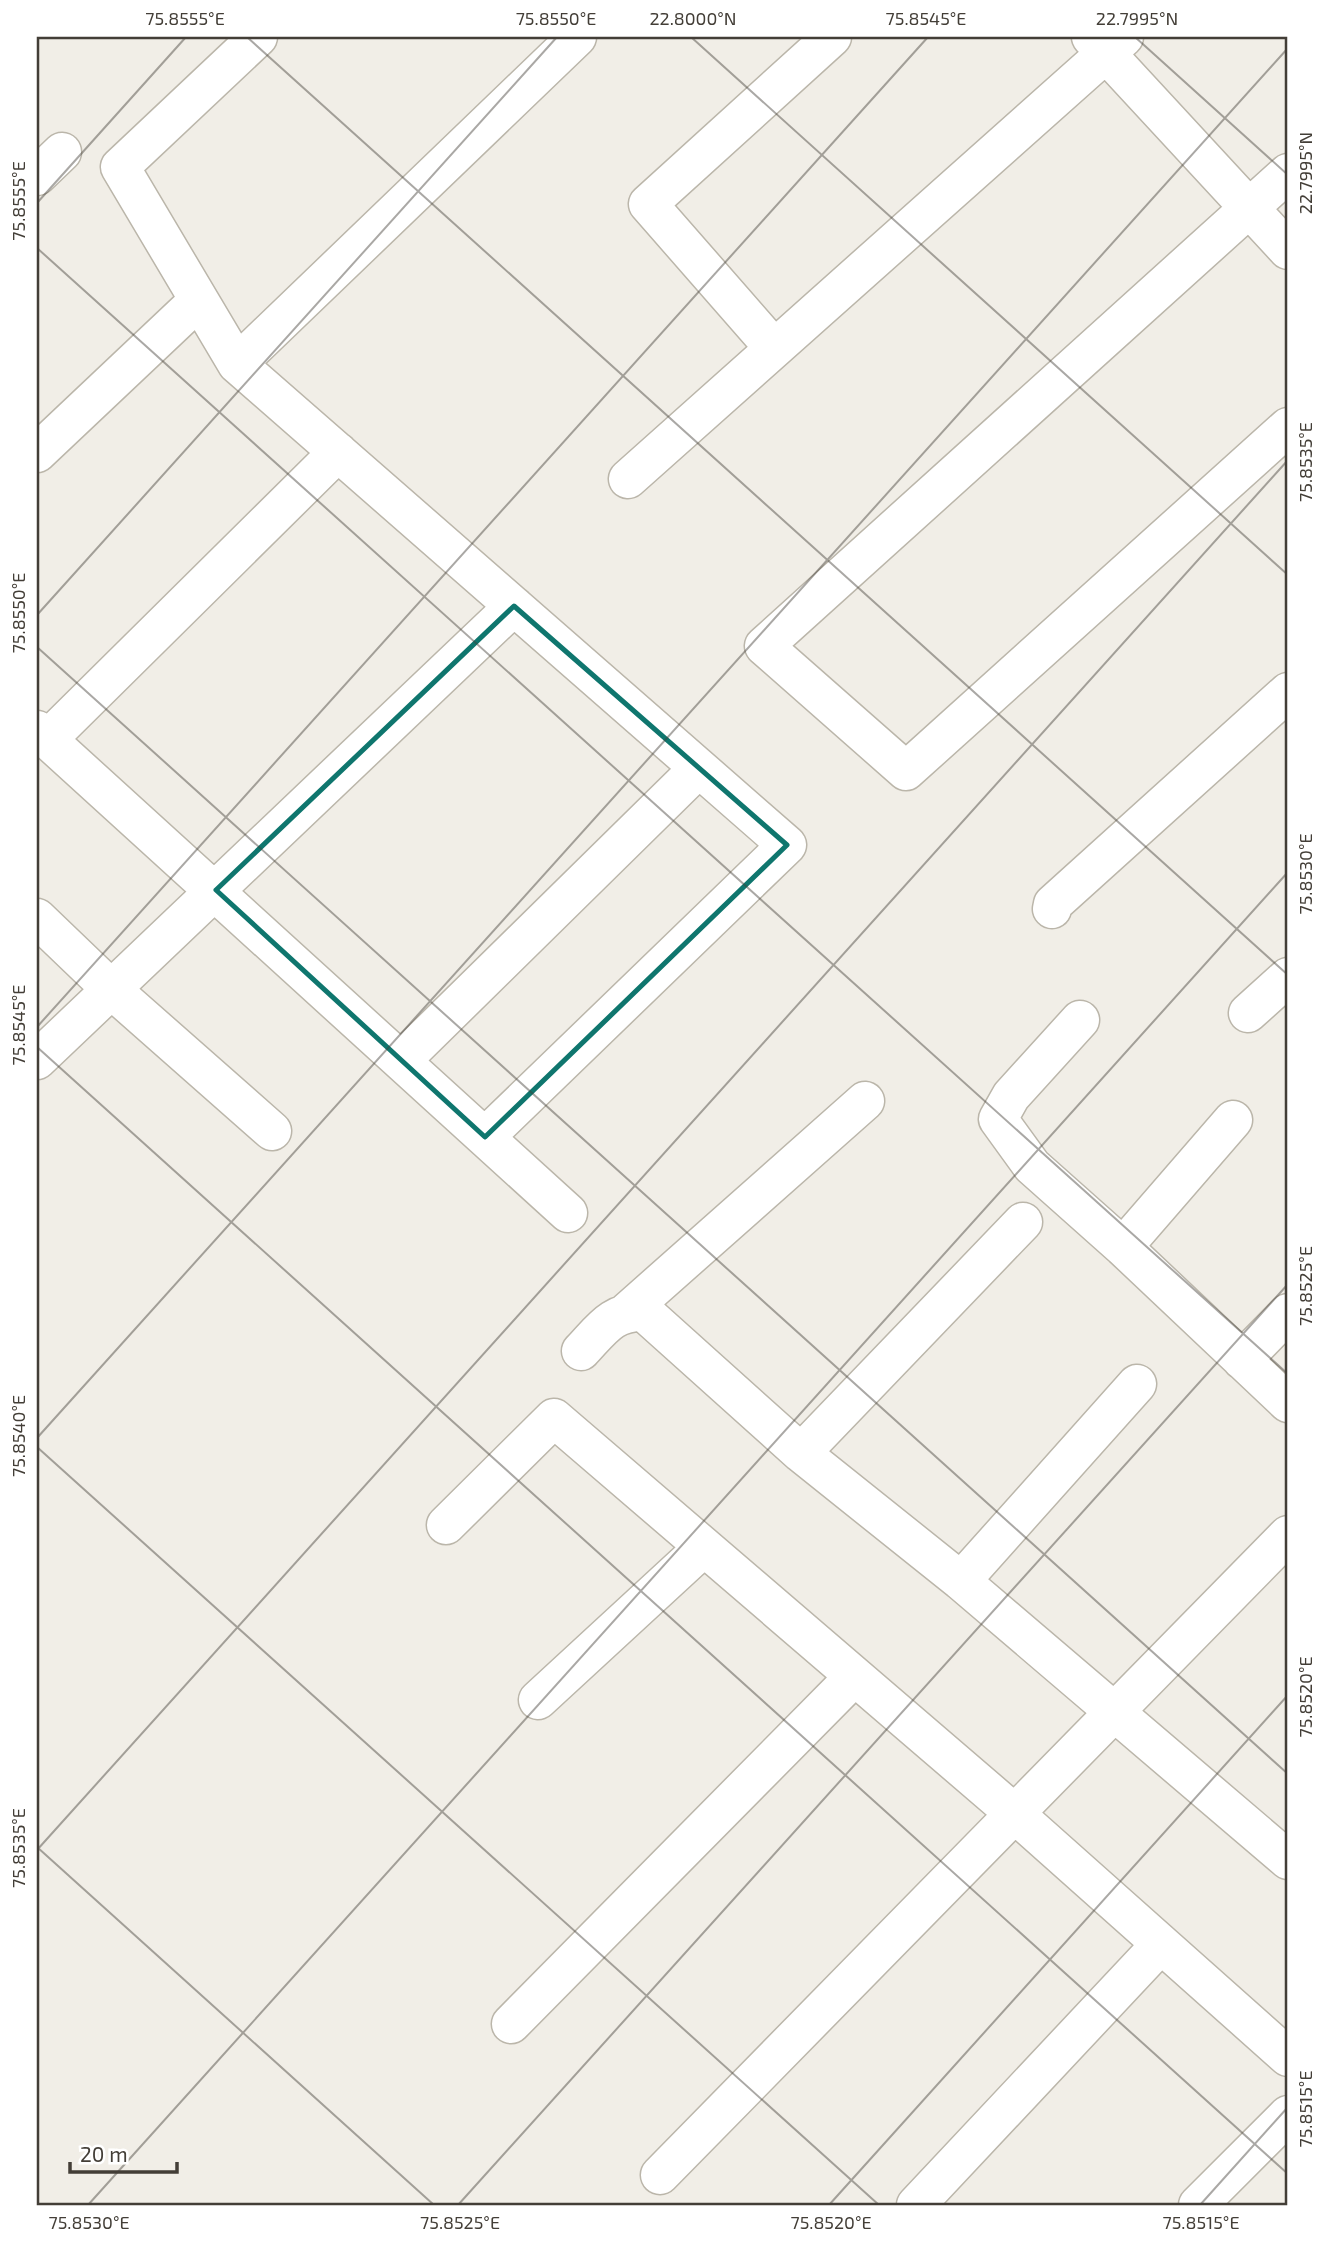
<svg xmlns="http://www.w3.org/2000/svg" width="1325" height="2242" font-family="'Exo 2',sans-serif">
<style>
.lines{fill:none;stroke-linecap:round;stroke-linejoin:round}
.minor-casing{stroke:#bbb6aa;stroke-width:41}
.minor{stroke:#fff;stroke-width:38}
.marked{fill:none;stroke:#0f766e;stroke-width:5;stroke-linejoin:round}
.ticks{fill:none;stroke:#433e37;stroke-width:2;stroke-opacity:0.45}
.neatline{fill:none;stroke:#433e37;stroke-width:2.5}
.ticks-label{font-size:18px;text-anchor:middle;fill:#433e37}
</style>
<rect width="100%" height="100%" fill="#f1eee7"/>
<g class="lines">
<g class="minor-casing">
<path id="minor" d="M258 37 120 167 237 364 787 845 485 1137
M1091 37 1288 250
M1288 173 764 646 906 771 1288 427
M37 176 62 152
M774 348 648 204 832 37
M237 364 577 37
M37 453 199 300
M628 479 1124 37
M37 730 568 1213
M47 740 338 452
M1052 909 1053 904 1288 692
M37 918 111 989 272 1131
M1248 1013 1288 977
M1080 1020 1011 1096 998 1119 1032 1166 1123 1247 1288 1403
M37 1060 514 606
M402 1060 699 768
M1123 1247 1233 1120
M627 1312 865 1101
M581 1351C602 1329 612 1311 644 1312L801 1453 961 1581 1288 1860
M1242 1360 1288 1313
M801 1453 1023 1222
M446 1525 554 1418 1014 1813 1288 2057
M961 1581 1137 1384
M538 1700 704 1547
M511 2024 853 1678
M660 2175 1288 1535
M916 2205 1161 1944
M1198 2205 1288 2115"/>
</g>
<use href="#minor" class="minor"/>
</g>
<path class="marked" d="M514 606 787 845 485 1137 216 890Z"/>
<path class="ticks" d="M247 37 1288 975M691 37 1288 575M1135 37 1288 175M37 203 186 37M37 248 1288 1374M37 615 557 37M37 647 1288 1774M37 1027 928 37M37 1047 1288 2174M37 1438 1288 48M37 1447 879 2205M37 1847 434 2205M37 1850 1288 460M88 2205 1288 872M458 2205 1288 1284M829 2205 1288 1695M1200 2205 1288 2107"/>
<rect width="1325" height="2242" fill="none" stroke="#ffffff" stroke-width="77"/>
<path d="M70 2162v10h107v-10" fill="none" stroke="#433e37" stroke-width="3.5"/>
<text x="80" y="2162" font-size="21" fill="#433e37" stroke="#ffffff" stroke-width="5" paint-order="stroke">20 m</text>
<rect x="38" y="38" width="1248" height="2166" class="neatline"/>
<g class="ticks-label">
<text x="185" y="25">75.8555°E</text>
<text x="556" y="25">75.8550°E</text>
<text x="693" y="25">22.8000°N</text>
<text x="926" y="25">75.8545°E</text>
<text x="1137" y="25">22.7995°N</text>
<text transform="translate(1306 173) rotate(-90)" y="6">22.7995°N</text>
<text transform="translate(19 201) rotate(-90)" y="6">75.8555°E</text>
<text transform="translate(1306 462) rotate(-90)" y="6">75.8535°E</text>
<text transform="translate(19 613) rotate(-90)" y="6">75.8550°E</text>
<text transform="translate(1306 874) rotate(-90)" y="6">75.8530°E</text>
<text transform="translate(19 1025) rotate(-90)" y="6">75.8545°E</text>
<text transform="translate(1306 1286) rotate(-90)" y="6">75.8525°E</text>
<text transform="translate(19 1436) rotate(-90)" y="6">75.8540°E</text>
<text transform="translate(1306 1697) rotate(-90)" y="6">75.8520°E</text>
<text transform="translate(19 1848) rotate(-90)" y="6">75.8535°E</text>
<text transform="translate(1306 2109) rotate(-90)" y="6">75.8515°E</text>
<text x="89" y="2229">75.8530°E</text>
<text x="460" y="2229">75.8525°E</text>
<text x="831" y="2229">75.8520°E</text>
<text x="1201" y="2229">75.8515°E</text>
</g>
</svg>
